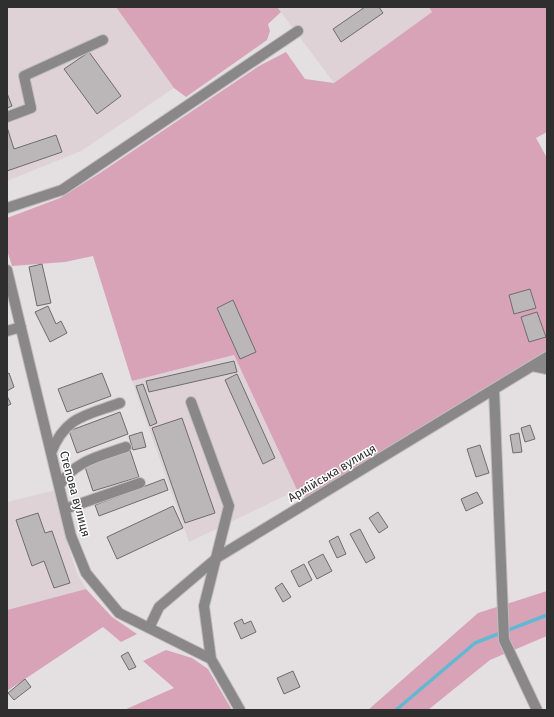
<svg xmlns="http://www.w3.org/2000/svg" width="554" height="717" font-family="'Fira Sans',sans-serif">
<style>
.built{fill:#ded2d7}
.green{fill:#d8a3b7}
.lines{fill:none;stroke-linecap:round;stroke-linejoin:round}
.stream{stroke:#60b8d2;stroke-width:3.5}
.building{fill:#bbb7b8;stroke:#6f6c6d}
.minor-casing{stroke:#c0bdbe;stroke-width:12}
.minor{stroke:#898788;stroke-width:10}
.labels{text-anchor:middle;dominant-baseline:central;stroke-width:3;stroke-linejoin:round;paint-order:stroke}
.street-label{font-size:12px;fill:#302f2f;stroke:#fff}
</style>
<rect width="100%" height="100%" fill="#e4e0e2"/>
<path class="built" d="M7 7H116L174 88 81 151 7 181Z
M277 7H429L432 12 334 83Z
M234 355 297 490 189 542 132 381Z
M56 490 66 538 76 571 86 589 7 610V502Z"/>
<path class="green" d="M116 7H277L281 12 268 24 270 31 267 40 186 97 174 88Z
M429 7H547V132L536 138 547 158V357L543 353 307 499 297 490 234 355 132 381 93 256 65 262 12 266 7 250V218L60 198 100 173 259 66 286 52 305 79 334 83 432 12Z
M86 589 112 617 137 634 121 642 103 627 7 691V610Z
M547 591V636L490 660 428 710H368L478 613Z
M166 650 192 658 208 669 232 710H124L174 688 143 661Z"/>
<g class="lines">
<path class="stream" d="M396 710 475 643 547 615"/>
</g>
<path class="building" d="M365 7H379L383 13 341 42 333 29Z
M89 52 121 96 97 114 64 69Z
M7 93 12 106 7 108Z
M7 127 14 149 56 135 62 152 7 171Z
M42 264 51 303 37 306 29 267Z
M530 289 536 308 514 314 509 295Z
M233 300 256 352 240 359 217 308Z
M48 306 56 324 61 321 67 333 50 342 35 312Z
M537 312 546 337 529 342 521 317Z
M234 361 237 372 149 392 146 381Z
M9 373 14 387 7 391V374Z
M102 373 111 396 67 412 58 389Z
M237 374 275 458 263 464 225 380Z
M143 384 157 423 150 426 136 386Z
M7 396 11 404 7 406Z
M120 412 128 434 77 453 69 431Z
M182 418 215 513 185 523 152 428Z
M530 425 535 439 525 442 521 428Z
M142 432 146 447 133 450 129 436Z
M519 433 522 452 513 453 510 435Z
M480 445 489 473 476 477 467 449Z
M130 450 139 477 93 491 84 464Z
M164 479 168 490 99 516 95 505Z
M477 492 483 503 466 511 461 499Z
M173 506 183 528 117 559 107 537Z
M378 512 388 527 379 533 369 518Z
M38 513 45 533 52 531 70 583 54 588 44 561 32 566 16 520Z
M360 529 375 558 366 563 350 534Z
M338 536 346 554 337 558 329 541Z
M323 554 332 571 317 579 308 562Z
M304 564 312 580 299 587 291 571Z
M282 583 291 597 283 602 275 588Z
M242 619 244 624 251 621 256 632 241 639 234 623Z
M128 652 136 667 129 670 121 656Z
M293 671 300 687 284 694 277 678Z
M25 679 31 687 14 700 8 693Z"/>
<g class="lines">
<g class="minor-casing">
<path id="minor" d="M7 117 31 108 24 76 103 40
M7 208 62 190 298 31
M7 270 71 536 86 573 119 613 211 659
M7 331 21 327
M532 366 547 357
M494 389 504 640 537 710
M191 402 229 506 204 606 211 659 240 710
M51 453C65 416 87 415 120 403
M59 486C74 461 100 456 126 447
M65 509 140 483
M149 628 159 607 218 557 532 366 547 369"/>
</g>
<use href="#minor" class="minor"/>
</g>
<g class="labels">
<g class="street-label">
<text transform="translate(332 473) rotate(-31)">Армійська вулиця</text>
<text transform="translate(75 494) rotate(75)">Степова вулиця</text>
</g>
</g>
<rect width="554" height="717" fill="none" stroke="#302f2f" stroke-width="16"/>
</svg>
